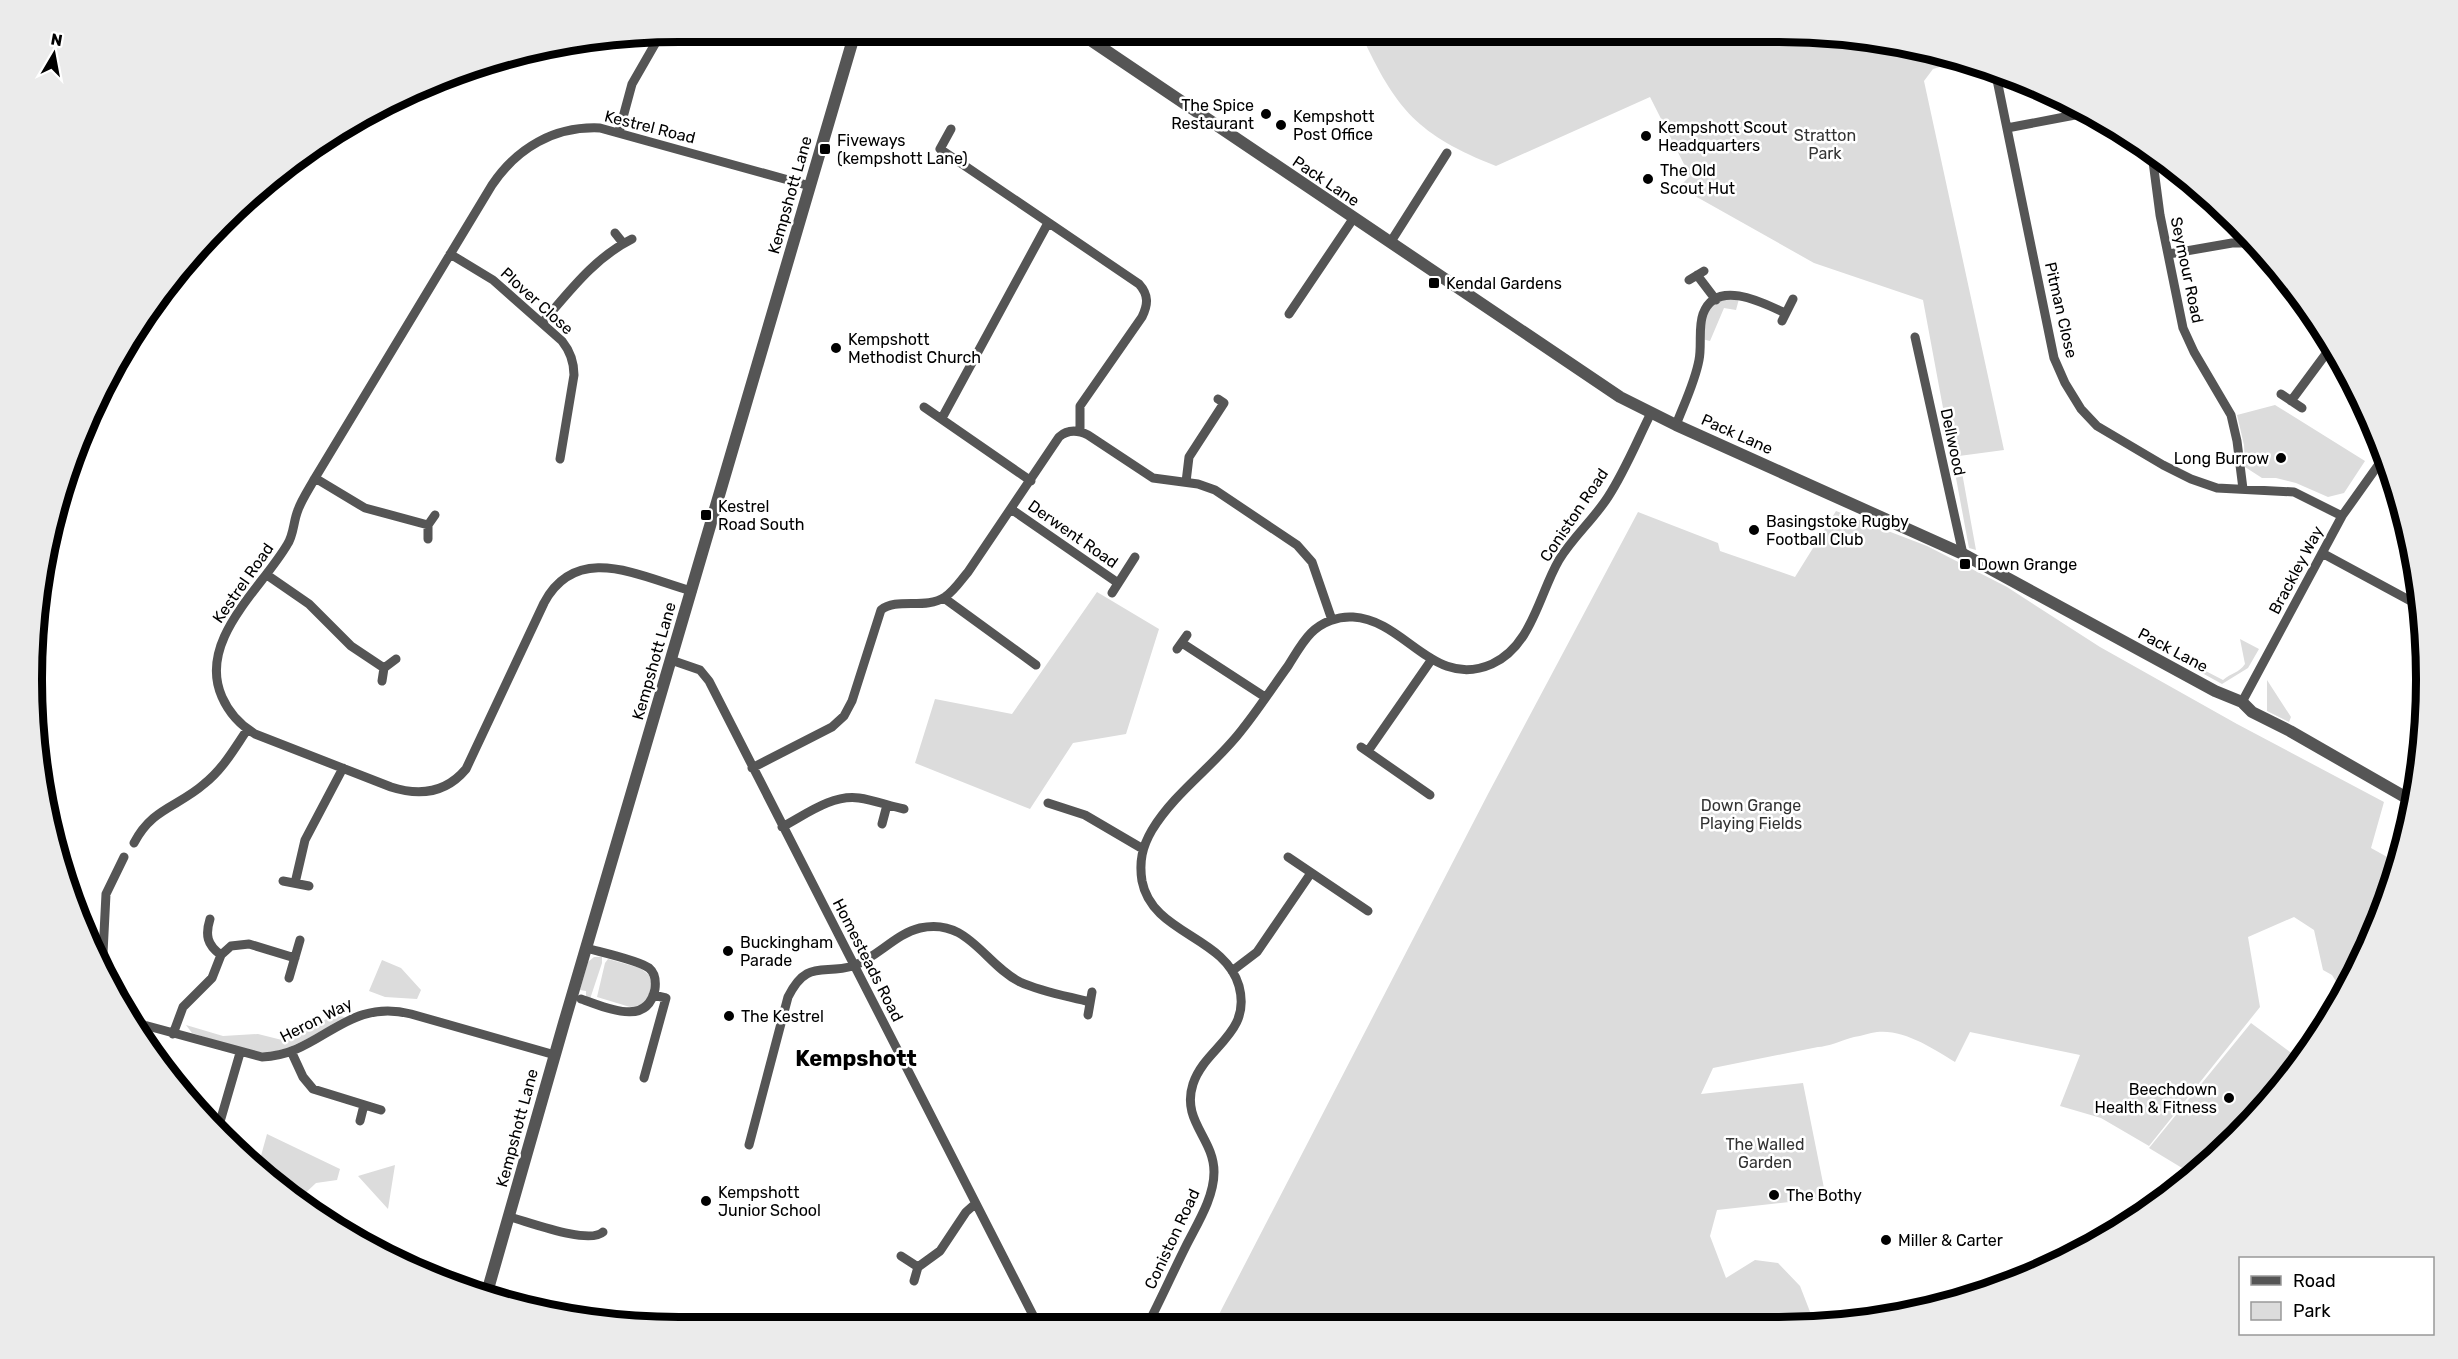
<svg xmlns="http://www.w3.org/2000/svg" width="2458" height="1359" font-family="Rubik,sans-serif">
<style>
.green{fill:#dcdcdc}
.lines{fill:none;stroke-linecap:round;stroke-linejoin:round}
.minor{stroke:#555;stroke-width:9}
.tertiary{stroke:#555;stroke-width:12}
.poi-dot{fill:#000;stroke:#fff;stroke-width:2}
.labels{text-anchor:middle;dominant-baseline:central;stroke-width:5;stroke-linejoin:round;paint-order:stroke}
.poi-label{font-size:16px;fill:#000;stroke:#fff;text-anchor:start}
.street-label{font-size:16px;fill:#000;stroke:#fff}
.park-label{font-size:16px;fill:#333;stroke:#fff}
.district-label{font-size:22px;font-weight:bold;fill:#000;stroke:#fff}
.rim{fill:none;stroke:#000;stroke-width:8}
</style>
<rect width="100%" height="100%" fill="#fff"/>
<path class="green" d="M1821 33 1960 61 1933 69 1924 81 2004 450 1959 456 1976 550 1969 548 1923 300 1814 263 1679 187 1690 176 1650 97 1496 166C1418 135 1396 110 1361 34Z
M1739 299 1736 310 1724 308 1710 341 1702 339 1708 310 1721 300Z
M2275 405 2365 461 2344 493 2328 497 2296 483 2276 478H2262L2245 467 2244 445 2237 415Z
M1836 511 1927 546 2007 587 2100 647 2237 724 2384 802 2371 848 2398 863 2392 888 2344 994 2332 975 2323 970 2314 930 2294 917 2248 937 2260 1007 2149 1146 2101 1118 2060 1106 2080 1055 1970 1032 1955 1062C1934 1049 1904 1029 1877 1032 1869 1033 1862 1036 1854 1037 1843 1040 1827 1047 1818 1047L1713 1068 1701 1094 1803 1083 1826 1198 1717 1210 1710 1236 1726 1278 1755 1260 1778 1263 1800 1286 1814 1322 1214 1324 1488 794 1638 512 1718 543 1720 551 1795 577Z
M1097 592 1159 629 1126 734 1073 743 1030 809 915 763 935 699 1012 714Z
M2240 639 2259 649 2248 668 2222 684 2193 668 2196 666 2223 680C2231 673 2239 673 2245 664Z
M2267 680 2291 717 2289 722 2267 711Z
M594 957H602V963L590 999 586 996V991L580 990 588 962Z
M608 959 640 968 649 975C654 986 650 996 642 1005L630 1007 597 997 605 963Z
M382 960 401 968 421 990 417 999 385 997 369 991Z
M334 1015 345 1017C320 1030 289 1055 259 1052 237 1050 213 1040 192 1033L186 1025 223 1036 258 1034 282 1040 292 1037Z
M2251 1023 2298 1058 2237 1137 2192 1174 2149 1148Z
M267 1134 340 1169 337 1180 316 1183 298 1200 244 1158 259 1163Z
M395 1165 388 1209 358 1176Z"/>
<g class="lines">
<path class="minor" d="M1995 70 2054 358 2065 383 2081 409 2097 426 2163 465 2191 479 2217 488 2294 492 2342 516
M1982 72 1995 70
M2007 128 2075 115 2094 114
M951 129 940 149 1139 284C1149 295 1148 305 1142 317L1080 406V431
M619 132 632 84 659 37
M2152 154 2160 215 2183 328 2194 352 2231 415 2237 441 2243 489
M615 233 623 243
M1390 243 1447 153
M450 254 493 280 562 341C570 351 574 362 574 375L560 459
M2169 254 2232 243H2253
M1697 275 1716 300
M1689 280 1704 271
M1289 314 1353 219
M1782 321 1793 299
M542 323C569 292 594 258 632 239
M1915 337 1963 554
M2281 394 2302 408
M2291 401 2331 347
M924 407 1031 481
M942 418 1048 223
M1676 425C1684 404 1695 382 1699 360 1702 345 1698 328 1703 314 1716 278 1764 303 1785 313
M315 478 365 508 428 525
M1186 482 1189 457 1224 403 1218 399
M1011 509 1118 583
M428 539V525L435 515
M2322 553 2420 606
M267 575 309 604 351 646 384 668
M692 591C641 577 577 541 544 603L466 769C446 793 419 796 391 787L255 734C240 725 229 713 222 697 197 641 261 589 287 545 294 535 293 522 298 510 302 499 309 489 315 478L492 185C517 148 554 126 600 128L810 186
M1112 593 1135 557
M944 598 1036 665
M1182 643 1265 697
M1177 649 1187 635
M671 660 700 670 709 681 1038 1325
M382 681 384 668 396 659
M2242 702 2342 516 2384 457
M1361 747 1430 795
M1368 751 1432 659
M752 768 832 727 844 716 852 701 881 610C897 597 925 610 945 597 955 590 961 580 968 572L1059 437C1068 429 1078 430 1088 435L1153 478 1198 484 1215 490 1297 545 1312 562 1332 620
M1048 803 1085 815 1143 849
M882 824 887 805
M782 827C805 815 832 794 859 798 874 800 889 806 904 809
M134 843C152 808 178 807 204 784 223 769 234 749 247 730
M1288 857 1368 911
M283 881 309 886
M295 883 305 840 343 768
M210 919C205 935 207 945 221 955
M99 963 103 953 106 894 124 857
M1232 971 1257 952 1311 873
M289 978 300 940
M581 999C606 1007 647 1028 655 989 656 981 655 973 649 968 638 960 600 952 586 948
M1088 1015 1092 992
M127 1016 144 1025 262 1057C321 1055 345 997 411 1014L555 1055
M173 1034 183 1007 212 978 221 955 231 946 249 944 295 958
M291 1051 303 1077 313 1089 381 1110
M644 1078 666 998 653 995
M360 1121 364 1105
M217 1132 240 1053
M749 1145 788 997C807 959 822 975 853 966 877 958 895 934 920 928 968 917 984 964 1020 982 1042 992 1067 996 1090 1002
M510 1217C529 1222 589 1245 603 1232
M901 1256 918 1267 914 1281
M918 1267 940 1251 966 1212 975 1204
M1148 1324C1161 1299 1173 1272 1186 1246 1197 1224 1214 1198 1214 1172 1214 1138 1181 1121 1193 1084 1205 1047 1252 1034 1239 986 1225 936 1152 934 1142 881 1139 862 1142 847 1152 830 1175 792 1214 766 1241 731 1258 710 1272 688 1288 666 1295 655 1302 642 1311 633 1322 622 1338 616 1353 617 1406 620 1433 690 1492 664 1532 646 1539 594 1559 560 1573 537 1594 519 1608 497 1625 471 1637 441 1651 413"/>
<path class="tertiary" d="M1083 35 1620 397 1676 425 1963 554 2215 691 2242 702 2252 712 2290 731 2412 801
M486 1296 564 1023 854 36"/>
</g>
<g class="poi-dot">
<circle cx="1266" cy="114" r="6"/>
<circle cx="1281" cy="125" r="6"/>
<circle cx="1646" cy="136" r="6"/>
<rect x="819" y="143" width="12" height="12" rx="3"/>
<circle cx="1648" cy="179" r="6"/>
<rect x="1428" y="277" width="12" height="12" rx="3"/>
<circle cx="836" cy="348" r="6"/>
<circle cx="2281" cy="458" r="6"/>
<rect x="700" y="509" width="12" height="12" rx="3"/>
<circle cx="1754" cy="530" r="6"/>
<rect x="1959" y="558" width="12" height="12" rx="3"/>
<circle cx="728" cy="951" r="6"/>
<circle cx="729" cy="1016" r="6"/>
<circle cx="2229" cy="1098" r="6"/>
<circle cx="1774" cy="1195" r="6"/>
<circle cx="706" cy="1201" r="6"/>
<circle cx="1886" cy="1240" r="6"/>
</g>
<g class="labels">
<g class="poi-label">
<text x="1254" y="105" text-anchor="end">The Spice<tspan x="1254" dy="18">Restaurant</tspan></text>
<text x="1293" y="116">Kempshott<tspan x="1293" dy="18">Post Office</tspan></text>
<text x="1658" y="127">Kempshott Scout<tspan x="1658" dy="18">Headquarters</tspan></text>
<text x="837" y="140">Fiveways<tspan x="837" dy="18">(kempshott Lane)</tspan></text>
<text x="1660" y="170">The Old<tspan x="1660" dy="18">Scout Hut</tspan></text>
<text x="1446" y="283">Kendal Gardens</text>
<text x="848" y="339">Kempshott<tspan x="848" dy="18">Methodist Church</tspan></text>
<text x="2269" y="458" text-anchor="end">Long Burrow</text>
<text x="718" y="506">Kestrel<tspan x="718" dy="18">Road South</tspan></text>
<text x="1766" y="521">Basingstoke Rugby<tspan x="1766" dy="18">Football Club</tspan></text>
<text x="1977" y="564">Down Grange</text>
<text x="740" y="942">Buckingham<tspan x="740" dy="18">Parade</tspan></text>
<text x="741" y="1016">The Kestrel</text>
<text x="2217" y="1089" text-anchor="end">Beechdown<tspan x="2217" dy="18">Health &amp; Fitness</tspan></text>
<text x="718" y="1192">Kempshott<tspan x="718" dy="18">Junior School</tspan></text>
<text x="1786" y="1195">The Bothy</text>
<text x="1898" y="1240">Miller &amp; Carter</text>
</g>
<g class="street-label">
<text transform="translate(650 127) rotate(14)">Kestrel Road</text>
<text transform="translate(1326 181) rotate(34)">Pack Lane</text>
<text transform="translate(790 195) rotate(-74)">Kempshott Lane</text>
<text transform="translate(2187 270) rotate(78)">Seymour Road</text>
<text transform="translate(537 301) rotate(42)">Plover Close</text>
<text transform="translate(2061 310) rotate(77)">Pitman Close</text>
<text transform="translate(1737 434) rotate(24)">Pack Lane</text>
<text transform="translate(1953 442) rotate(78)">Dellwood</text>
<text transform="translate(1574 515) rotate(-56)">Coniston Road</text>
<text transform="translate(1073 534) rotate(35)">Derwent Road</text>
<text transform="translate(2296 570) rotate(-62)">Brackley Way</text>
<text transform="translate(243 583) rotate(-55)">Kestrel Road</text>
<text transform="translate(2173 650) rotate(28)">Pack Lane</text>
<text transform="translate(654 661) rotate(-74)">Kempshott Lane</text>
<text transform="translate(868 960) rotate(63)">Homesteads Road</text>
<text transform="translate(316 1020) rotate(-27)">Heron Way</text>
<text transform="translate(517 1128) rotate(-75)">Kempshott Lane</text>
<text transform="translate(1172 1239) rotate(-65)">Coniston Road</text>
</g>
<g class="park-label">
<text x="1825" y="135">Stratton<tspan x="1825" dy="18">Park</tspan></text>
<text x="1751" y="805">Down Grange<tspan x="1751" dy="18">Playing Fields</tspan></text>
<text x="1765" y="1144">The Walled<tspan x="1765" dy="18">Garden</tspan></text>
</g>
<g class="district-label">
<text x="856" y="1058">Kempshott</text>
</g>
</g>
<path d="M0 0H2458V1359H0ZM679 42H1779A637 637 0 0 1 2416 679V680A637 637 0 0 1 1779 1317H679A637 637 0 0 1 42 680V679A637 637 0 0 1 679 42Z" fill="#ebebeb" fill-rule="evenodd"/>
<path class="rim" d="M679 42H1779A637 637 0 0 1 2416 679V680A637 637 0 0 1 1779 1317H679A637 637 0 0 1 42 680V679A637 637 0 0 1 679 42Z"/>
<rect x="2239" y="1257" width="195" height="78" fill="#ffffff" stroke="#999999" stroke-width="1.5"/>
<rect x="2251" y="1276" width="30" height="9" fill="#555555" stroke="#999999" stroke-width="1.5"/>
<text x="2293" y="1287" font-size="18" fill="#000000">Road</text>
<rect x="2251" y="1302" width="30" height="18" fill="#dcdcdc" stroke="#999999" stroke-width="1.5"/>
<text x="2293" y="1317" font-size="18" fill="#000000">Park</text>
<g transform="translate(54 54) rotate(10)" stroke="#ffffff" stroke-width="4.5" paint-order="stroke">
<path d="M0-4.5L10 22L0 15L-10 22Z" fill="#000000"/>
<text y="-9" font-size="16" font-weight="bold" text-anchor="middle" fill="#000000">N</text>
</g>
</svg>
